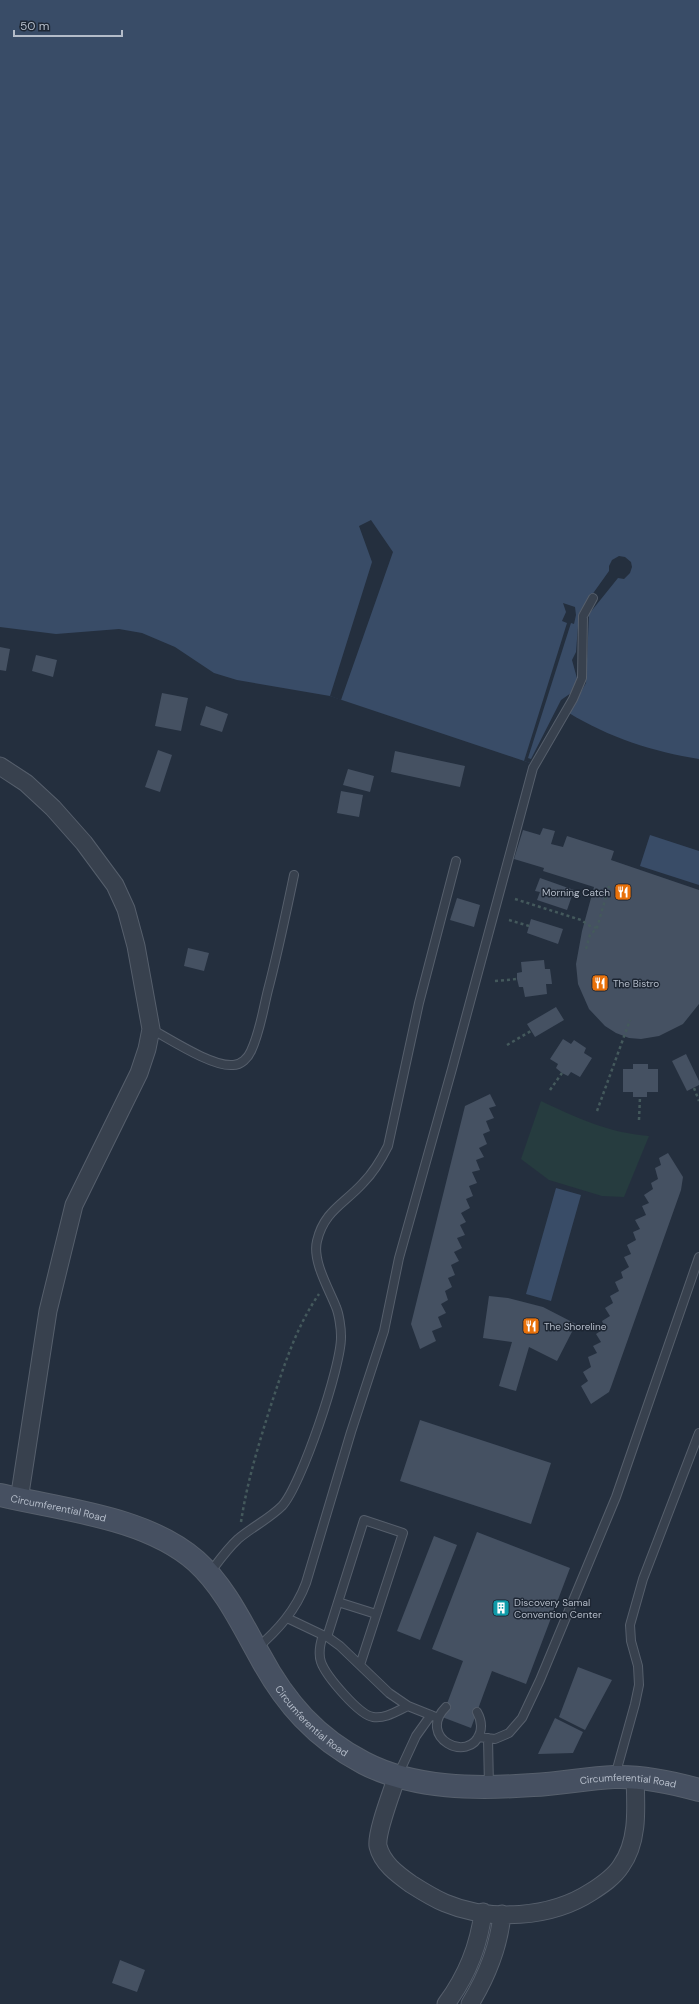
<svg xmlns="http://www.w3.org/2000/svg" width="699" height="2004" font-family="'DM Sans',sans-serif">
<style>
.green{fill:#263c3f}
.water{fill:#394c67}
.pier{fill:#242f3e}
.building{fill:#455162}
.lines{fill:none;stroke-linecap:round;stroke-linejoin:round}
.lane-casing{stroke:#565f6c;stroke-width:10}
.street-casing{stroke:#565f6c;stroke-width:19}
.secondary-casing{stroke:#565f6c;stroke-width:24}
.path{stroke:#44595c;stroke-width:2.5;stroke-dasharray:3 3;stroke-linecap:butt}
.lane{stroke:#38414e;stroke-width:8}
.street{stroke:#38414e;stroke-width:17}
.secondary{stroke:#465061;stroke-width:22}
.labels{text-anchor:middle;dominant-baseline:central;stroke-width:3;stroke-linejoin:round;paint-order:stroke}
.poi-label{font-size:10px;fill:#b4bcc9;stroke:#1d2633;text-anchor:start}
.street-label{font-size:10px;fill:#b4bcc9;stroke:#1d2633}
</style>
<rect width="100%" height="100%" fill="#242f3e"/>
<path class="green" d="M541 1101C577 1118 609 1133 649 1136L624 1197 602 1196 549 1180 521 1159Z"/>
<path class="water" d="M0 0H699V759C654 752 608 737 569 713L539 766 330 696 237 680 214 673 175 647 142 633 119 629 56 634 0 627Z
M650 835 699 851V885L640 866Z
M556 1188 581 1195 551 1301 526 1294Z"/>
<path class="pier" d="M371 520 393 552 341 700 330 696 372 562 359 526Z
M619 556 625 557 631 562 632 567 630 573 624 579 618 578 589 614 586 683 539 766 524 761 567 623 562 621 566 612 563 603 575 607 576 615 574 624 571 623 528 758 531 759 561 700 571 693 578 682 572 660 576 652 579 613 609 571V566L612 560Z"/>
<path class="building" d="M0 647 10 649 6 671 0 670Z
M36 655 57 660 53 677 32 671Z
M162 693 188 698 181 731 155 726Z
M206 706 228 714 222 732 200 725Z
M158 750 172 755 160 792 145 787Z
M395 751 465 766 460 787 391 772Z
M348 769 374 776 370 792 343 785Z
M341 791 363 795 359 817 337 813Z
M543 828 555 831 551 844 563 847 567 836 614 851 611 860 699 890V1004L683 1024 659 1036 641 1039 629 1038 616 1033 605 1026 589 1009 578 984 576 964 582 931 594 887 543 871 544 868 514 859 523 830 540 835Z
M540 878 574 890 567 910 537 900 540 892 535 891Z
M457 898 480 905 474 927 450 920Z
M531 919 563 929 558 944 527 933Z
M188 948 209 953 204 971 184 966Z
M544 960 545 969H550L551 976 552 984H546L547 994 525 997 523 987H519L517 979V973L522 972 521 962Z
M556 1007 564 1020 535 1037 527 1024Z
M563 1039 571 1044 574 1040 586 1048 584 1053 592 1058 580 1077 571 1072 568 1076 562 1073 556 1068 558 1064 550 1059Z
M686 1054 699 1081V1085L687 1091 672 1061Z
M633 1064H648V1069H658V1092H647V1097H633V1092H623V1069H633Z
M490 1094 496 1106 489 1108 494 1118 486 1121 490 1131 483 1134 487 1144 479 1148 484 1157 476 1160 480 1170 472 1172 477 1183 469 1186 473 1196 466 1199 470 1208 461 1213 466 1222 460 1225 465 1235 457 1238 462 1248 454 1252 459 1261 451 1265 455 1275 448 1278 452 1287 445 1291 448 1300 441 1304 446 1313 438 1317 442 1327 432 1331 436 1341 420 1349 411 1324 465 1106Z
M668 1153 683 1177 681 1190 611 1387 609 1392 591 1404 581 1386 588 1381 583 1372 591 1367 588 1357 597 1353 593 1346 601 1342 596 1334 605 1328 602 1321 610 1316 605 1308 613 1303 610 1296 619 1291 615 1282 623 1278 621 1272 629 1267 624 1257 631 1254 627 1245 636 1240 633 1232 640 1229 635 1220 646 1215 642 1206 649 1203 644 1195 653 1189 651 1183 658 1179 655 1168 661 1165 659 1158Z
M489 1296 508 1298 543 1307 576 1324 557 1361 529 1347 516 1391 499 1386 512 1342 483 1338Z
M420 1420 551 1463 531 1524 400 1481Z
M477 1532 570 1568 526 1684 492 1671 471 1728 442 1717 463 1661 432 1649Z
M434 1536 457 1545 420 1640 397 1631Z
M578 1667 612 1680 585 1730 559 1717Z
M555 1718 583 1732 573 1753 538 1754Z
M120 1960 145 1970 137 1992 112 1983Z"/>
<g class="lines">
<g class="lane-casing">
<path id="lane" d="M151 1029C170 1039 212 1067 233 1065 241 1065 248 1058 251 1051 260 1032 263 1010 268 990 278 952 286 913 294 875
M209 1574C218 1562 227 1549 238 1539 252 1527 269 1519 282 1506 301 1486 342 1365 341 1336 341 1328 339 1314 336 1307 329 1289 312 1261 317 1241 324 1211 344 1204 363 1183 374 1172 381 1160 388 1146L419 1003 456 861
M338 1602 376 1614
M287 1618 329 1638 340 1646 389 1693 408 1706 438 1718
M323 1635C320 1644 318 1653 321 1662 326 1676 359 1715 373 1717 385 1719 397 1711 408 1706
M327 1637 364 1520 403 1533 360 1665
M256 1649C278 1630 296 1610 306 1583L351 1432 384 1331 399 1258 452 1069 533 768 573 699 582 678 583 616 593 598
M446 1707C416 1737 469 1765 480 1733 482 1726 481 1719 477 1712
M478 1737 495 1739 509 1733 522 1718 540 1680 616 1497 699 1257
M488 1738 489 1787
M398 1775 416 1736 431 1715
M615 1776 635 1704 639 1685 638 1666 631 1641 630 1625 643 1579 699 1433"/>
</g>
<g class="street-casing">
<path id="street" d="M0 766 26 783 53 808 84 843 115 885 126 909 136 946 151 1029 147 1049 139 1073 74 1205 48 1311 19 1500
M397 1776C392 1792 376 1832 378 1846 382 1863 397 1874 411 1884 422 1891 433 1898 445 1903 490 1922 551 1918 591 1892 602 1885 614 1877 621 1866 639 1841 636 1807 635 1778
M446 2004C466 1977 479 1946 483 1912
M470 2004C487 1976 499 1947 502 1914"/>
</g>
<g class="secondary-casing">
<g id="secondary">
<path id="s1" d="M0 1495C63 1510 146 1517 196 1561 224 1586 242 1624 260 1656 285 1703 316 1738 364 1763 414 1789 477 1789 533 1785 560 1784 587 1778 614 1777 643 1776 671 1782 699 1790"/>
</g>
</g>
<path class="path" d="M515 899 581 920 590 926 597 928
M509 920 529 926
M586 949 590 935 597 928 609 886
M495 981 517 979
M507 1045 531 1031
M694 1088 699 1101
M550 1090 562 1073
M597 1111 630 1020
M639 1120 640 1097
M241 1522C247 1482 259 1443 271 1405 284 1366 296 1327 319 1294"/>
<use href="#lane" class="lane"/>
<use href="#street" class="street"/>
<use href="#secondary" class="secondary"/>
</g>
<defs>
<g id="restaurant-square" transform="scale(0.9)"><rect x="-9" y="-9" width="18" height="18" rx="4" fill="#e8710a" stroke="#1d2633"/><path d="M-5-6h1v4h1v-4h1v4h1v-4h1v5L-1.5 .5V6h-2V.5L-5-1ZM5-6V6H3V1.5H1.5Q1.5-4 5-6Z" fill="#fff"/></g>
<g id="building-square" transform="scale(0.9)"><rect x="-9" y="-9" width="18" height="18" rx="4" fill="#0f9aa8" stroke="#1d2633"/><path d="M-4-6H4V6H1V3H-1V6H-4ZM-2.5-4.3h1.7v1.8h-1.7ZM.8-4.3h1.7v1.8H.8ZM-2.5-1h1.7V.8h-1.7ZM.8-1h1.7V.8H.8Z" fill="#fff"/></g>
</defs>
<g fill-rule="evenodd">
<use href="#restaurant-square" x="623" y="892"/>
<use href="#restaurant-square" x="600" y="983"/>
<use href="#restaurant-square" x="531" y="1326"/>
<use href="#building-square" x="501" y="1608"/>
</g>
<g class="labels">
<g class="poi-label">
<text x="610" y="892" text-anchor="end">Morning Catch</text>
<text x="613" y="983">The Bistro</text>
<text x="544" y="1326">The Shoreline</text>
<text x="514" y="1602">Discovery Samal<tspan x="514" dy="12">Convention Center</tspan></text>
</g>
<g class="street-label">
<text stroke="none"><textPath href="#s1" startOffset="60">Circumferential Road</textPath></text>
<text stroke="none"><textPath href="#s1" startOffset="408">Circumferential Road</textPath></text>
<text stroke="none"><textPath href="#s1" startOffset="744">Circumferential Road</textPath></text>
</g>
</g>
<path d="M14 30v6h108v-6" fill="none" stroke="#b4bcc9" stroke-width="2"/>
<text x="20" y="30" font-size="12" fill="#b4bcc9" stroke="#1d2633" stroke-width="3" paint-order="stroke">50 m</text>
</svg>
